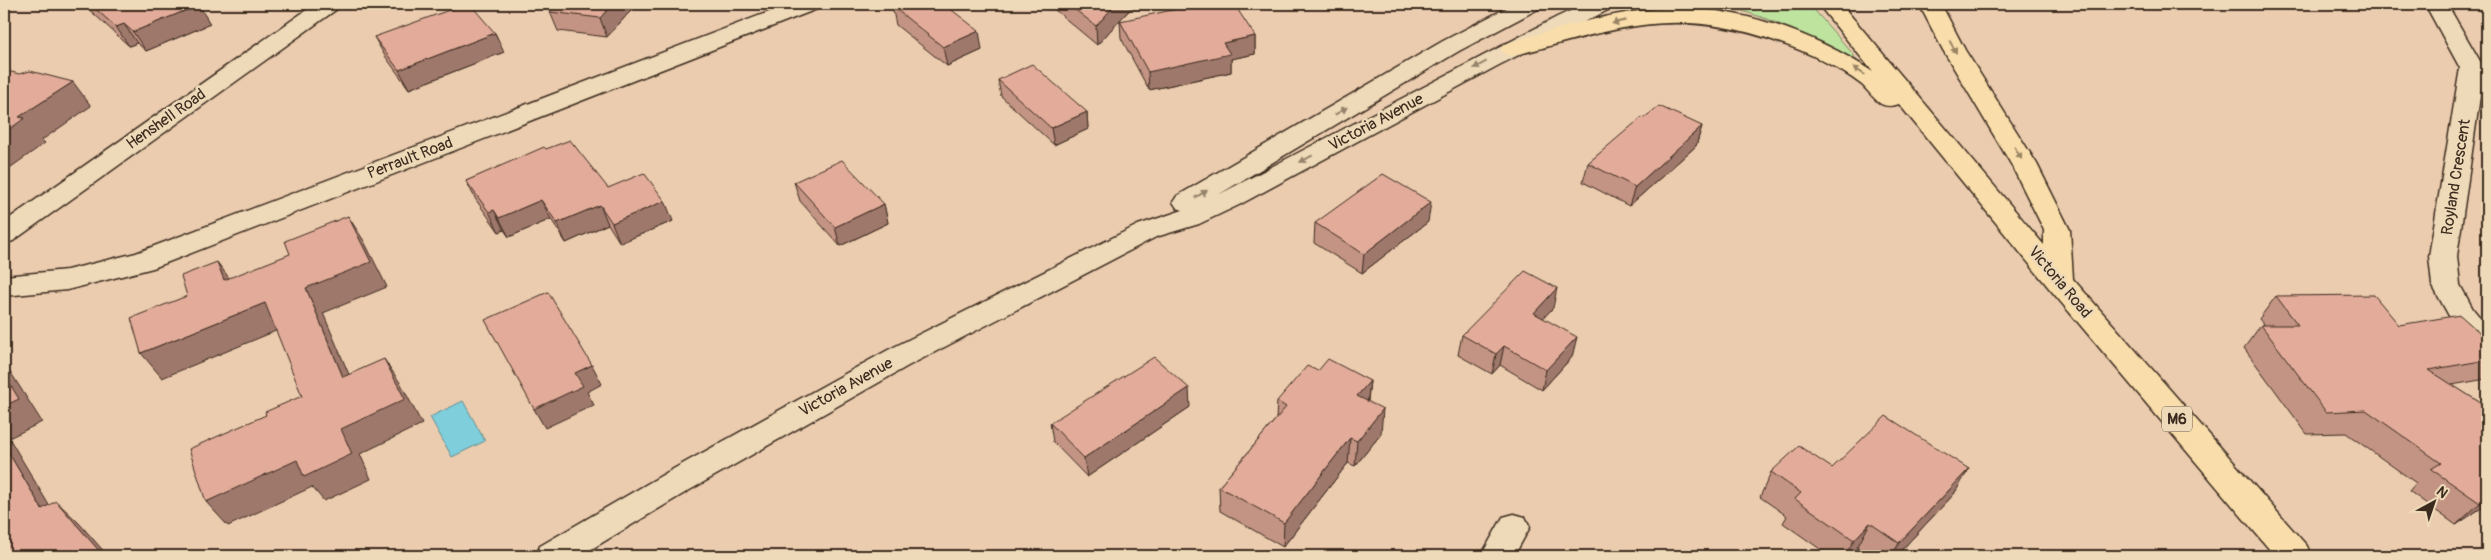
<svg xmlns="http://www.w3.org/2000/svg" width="2491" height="560" font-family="Pangolin,sans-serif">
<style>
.green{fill:#bde39e;stroke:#7c865e}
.water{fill:#7fcedb;stroke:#648c8f}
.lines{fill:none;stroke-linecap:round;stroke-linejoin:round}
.minor-casing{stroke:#3b2a1e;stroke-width:3}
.major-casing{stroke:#3b2a1e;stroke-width:3}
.minor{fill:#eedab8;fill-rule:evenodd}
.major{fill:#f9deab;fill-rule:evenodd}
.wall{fill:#c39484;stroke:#3b2a1e}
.shaded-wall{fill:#9f786c;stroke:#3b2a1e}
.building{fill:#e3ac9a;stroke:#3b2a1e}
.oneway{fill:#9a8464}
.oneway2{fill:#94826b}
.labels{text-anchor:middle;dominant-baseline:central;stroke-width:5;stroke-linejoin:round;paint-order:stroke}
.shield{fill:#eedab8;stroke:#715f4c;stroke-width:1}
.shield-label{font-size:15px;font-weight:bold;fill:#3b2a1e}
.street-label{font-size:16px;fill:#3b2a1e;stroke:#eedab8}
</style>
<rect width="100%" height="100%" fill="#ebccaf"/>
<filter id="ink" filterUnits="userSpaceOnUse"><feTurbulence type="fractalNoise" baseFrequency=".02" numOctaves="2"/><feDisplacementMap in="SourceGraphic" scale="10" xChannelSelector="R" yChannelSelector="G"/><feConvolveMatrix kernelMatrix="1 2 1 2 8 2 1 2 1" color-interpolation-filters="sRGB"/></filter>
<g filter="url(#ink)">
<path class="green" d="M1685 4H1809L1853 54 1858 63C1824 44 1787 25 1749 13 1729 6 1706 5 1685 4Z"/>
<path class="water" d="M463 401 485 441 452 457 430 417Z"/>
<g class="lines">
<g class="minor-casing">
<path id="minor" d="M315 4H340L337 9 13 241 4 244V222Z
M790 4H820L817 9 153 268 67 290 4 296V276L67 270 136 253Z
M1514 4H1541L1538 9 1459 51 1218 195 1557 17 1585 4H1613L1610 9 1499 65 1239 205 1199 224 1156 237 908 366 688 491 580 556H536L540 546 666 473 888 350 1138 225 1183 210 1177 208 1173 202 1177 196 1443 41Z
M2425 4H2447L2484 68 2457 256 2460 285 2473 309 2487 326V357L2477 354 2453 323 2432 285 2429 256 2460 68Z
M1514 514 1525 517 1530 527 1514 556H1481L1503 517Z"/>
</g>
<g class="major-casing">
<path id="major" d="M1818 4H1841L2044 245V230L2011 164 1943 50 1919 4H1941L1965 50 2037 164 2070 230 2073 279 2307 546 2311 556H2275L2049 288 1899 104C1893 106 1887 107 1881 104 1874 99 1868 91 1862 85 1837 66 1808 52 1778 42 1672 4 1614 30 1512 56L1504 54 1501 49 1504 44C1557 29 1612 11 1668 8 1738 6 1815 33 1873 72Z"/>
</g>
<use href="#minor" class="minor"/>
<use href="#major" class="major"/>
</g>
<path class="wall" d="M83 4H197L210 24 146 51 137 43 129 46Z
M1054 4H1135L1097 45 1055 10Z
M635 6 607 37 558 31 550 12Z
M892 6 982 50 947 66 896 25Z
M1120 21 1255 36V54L1231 59V72L1149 90 1121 38Z
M495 33 504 52 409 89 385 56 374 37Z
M998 80 1087 112 1088 129 1054 145 1001 96Z
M1644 118 1702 126 1696 146 1629 206 1583 182 1588 163Z
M546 149 608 188 673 221 620 243 608 224 566 243 551 219 509 237 504 230 499 232 476 200 466 181Z
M794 182 884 204 888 223 840 246 800 201Z
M1428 222 1362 273 1314 243 1315 223Z
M2276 296 2399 325 2487 339V378L2486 379 2452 385 2487 407V505V504L2456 525 2409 491 2416 483 2346 433 2307 434 2244 348 2261 325H2264L2259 319Z
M1553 308 1543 318 1572 357 1542 390 1500 365 1492 374 1458 355 1462 335Z
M1318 371 1370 381 1368 401 1381 434 1355 466 1348 463 1283 547 1220 511 1219 487 1276 419 1277 401Z
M1190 407 1087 477 1053 442 1050 423Z
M1832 468 1969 469 1954 494 1896 556H1869L1857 548 1848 556H1830L1783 523 1787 516 1760 497 1771 472Z"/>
<path class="shaded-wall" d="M613 4H634L635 6 607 37 600 18Z
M1116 4H1135L1097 45 1096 26Z
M199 5 210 24 146 51 133 32Z
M124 24 137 43 129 46 116 27Z
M979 31 982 50 947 66 943 47Z
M495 33 504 52 409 89 399 70Z
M1255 36V54L1231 59V72L1149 90 1148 72 1223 43Z
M73 82 91 106 42 140 45 143 4 172V133L19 117Z
M1087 112 1088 129 1054 145 1051 128Z
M1702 126 1696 146 1629 206 1635 187Z
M541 200 551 219 509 237 499 218Z
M665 201 673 221 620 243 612 223Z
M1431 202 1428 222 1362 273 1364 254Z
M884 204 888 223 840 246 835 227Z
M600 205 608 224 566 243 557 223Z
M494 210 504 230 499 232 489 212Z
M348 216 364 241 387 287 323 313 361 403 343 377 306 288Z
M217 262 236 287 224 280Z
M1557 288 1553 308 1529 333 1534 313Z
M265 303 283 328 162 378 141 353Z
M1577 337 1572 357 1542 390 1546 370Z
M1504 346 1500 365 1492 374 1496 354Z
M384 359 401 384 422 424 360 454 371 479 324 501 312 487 228 526 206 502 341 429Z
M4 365 11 373 42 422 9 438 65 532 42 509 4 445Z
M592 365 602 384 587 392 594 405 545 428 534 409 575 373Z
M1370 381 1367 406 1357 396Z
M1189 388 1190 407 1087 477 1084 458Z
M1383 409 1381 434 1355 466 1357 441Z
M1350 438 1348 463 1283 547 1284 523Z
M1969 469 1954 494 1896 556H1892L1899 543Z
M2487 498V504L2456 525 2480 503Z
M56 501 79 523 108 556H95Z
M1870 523 1857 548 1848 556H1845L1854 540Z"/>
<path class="building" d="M90 4H197L199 5 133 32 124 24 116 27Z
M466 4H470L495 33 399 70 374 37Z
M558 4H613L600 18 550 12Z
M897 4H944L979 31 943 47 892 6Z
M1068 4H1116L1096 26Z
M1201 4H1234L1255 36 1223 43 1230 54 1148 72 1120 21Z
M1032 64 1087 112 1051 128 998 80Z
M4 70 19 74 30 71 73 82 19 117 25 118 4 133Z
M1659 106 1702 126 1635 187 1588 163 1642 117 1644 118Z
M570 140 608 188 644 173 665 201 612 223 600 205 557 223 541 200 499 218 494 210 489 212 466 181 544 147 546 149Z
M842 160 884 204 835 227 794 182Z
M1383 174 1431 202 1364 254 1315 223Z
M348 216 371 262 306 288 343 377 384 359 405 399 341 429 352 454 304 477 297 460 206 502 189 449 266 415 265 412 302 396 265 303 141 353 131 318 187 296 181 276 217 262 224 280 290 254 285 241Z
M1525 271 1557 288 1534 313 1577 337 1546 370 1504 346 1496 354 1462 335Z
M548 292 592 365 575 373 583 386 534 409 485 320Z
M2374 295 2399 325 2460 315 2487 339V360L2429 370 2487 407V498L2480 503 2431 469 2441 463 2366 410 2326 412 2261 325H2298L2276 296Z
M1154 357 1189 388 1084 458 1050 423Z
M1328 359 1370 381 1357 396 1383 409 1357 441 1350 438 1284 523 1219 487 1286 407 1277 401 1307 366 1318 371Z
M4 374 19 399 4 406Z
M1886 416 1969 469 1899 543 1870 523 1854 540 1795 499 1801 493 1771 472 1799 446 1832 468Z
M4 445 42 509 56 501 101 553 95 556H4Z"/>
<defs><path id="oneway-solid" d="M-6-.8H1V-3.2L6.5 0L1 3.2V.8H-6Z" transform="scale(1.25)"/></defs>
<g class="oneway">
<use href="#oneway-solid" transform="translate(1619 22) rotate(167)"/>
<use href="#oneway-solid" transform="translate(1953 47) rotate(61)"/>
<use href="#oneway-solid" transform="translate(1859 71) rotate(-147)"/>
<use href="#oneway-solid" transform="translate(2018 153) rotate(60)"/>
</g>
<g class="oneway2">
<use href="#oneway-solid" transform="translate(1480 65) rotate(152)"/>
<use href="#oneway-solid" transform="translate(1341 111) rotate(-31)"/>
<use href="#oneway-solid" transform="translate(1306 159) rotate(152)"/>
<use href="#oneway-solid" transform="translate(1201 194) rotate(-31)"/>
</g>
</g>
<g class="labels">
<rect class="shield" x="2162" y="406.5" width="30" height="25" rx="4"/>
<g class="shield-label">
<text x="2177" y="419">M6</text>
</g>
<g class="street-label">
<text transform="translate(166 119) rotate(-35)">Henshell Road</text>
<text transform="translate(1376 122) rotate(-28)">Victoria Avenue</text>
<text transform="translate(410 158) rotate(-21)">Perrault Road</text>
<text transform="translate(2456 177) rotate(-81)">Royland Crescent</text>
<text transform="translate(2060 282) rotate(50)">Victoria Road</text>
<text transform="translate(846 387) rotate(-29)">Victoria Avenue</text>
</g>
</g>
<rect width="2491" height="560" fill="none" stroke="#eedab8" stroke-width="20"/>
<rect x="10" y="10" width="2471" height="540" fill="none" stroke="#3b2a1e" stroke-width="2" filter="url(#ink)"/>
<g transform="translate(2434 502) rotate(40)" stroke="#eedab8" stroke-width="4" paint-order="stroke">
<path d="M0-4L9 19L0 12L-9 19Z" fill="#3b2a1e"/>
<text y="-8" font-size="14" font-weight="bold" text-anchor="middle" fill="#3b2a1e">N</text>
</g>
</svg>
